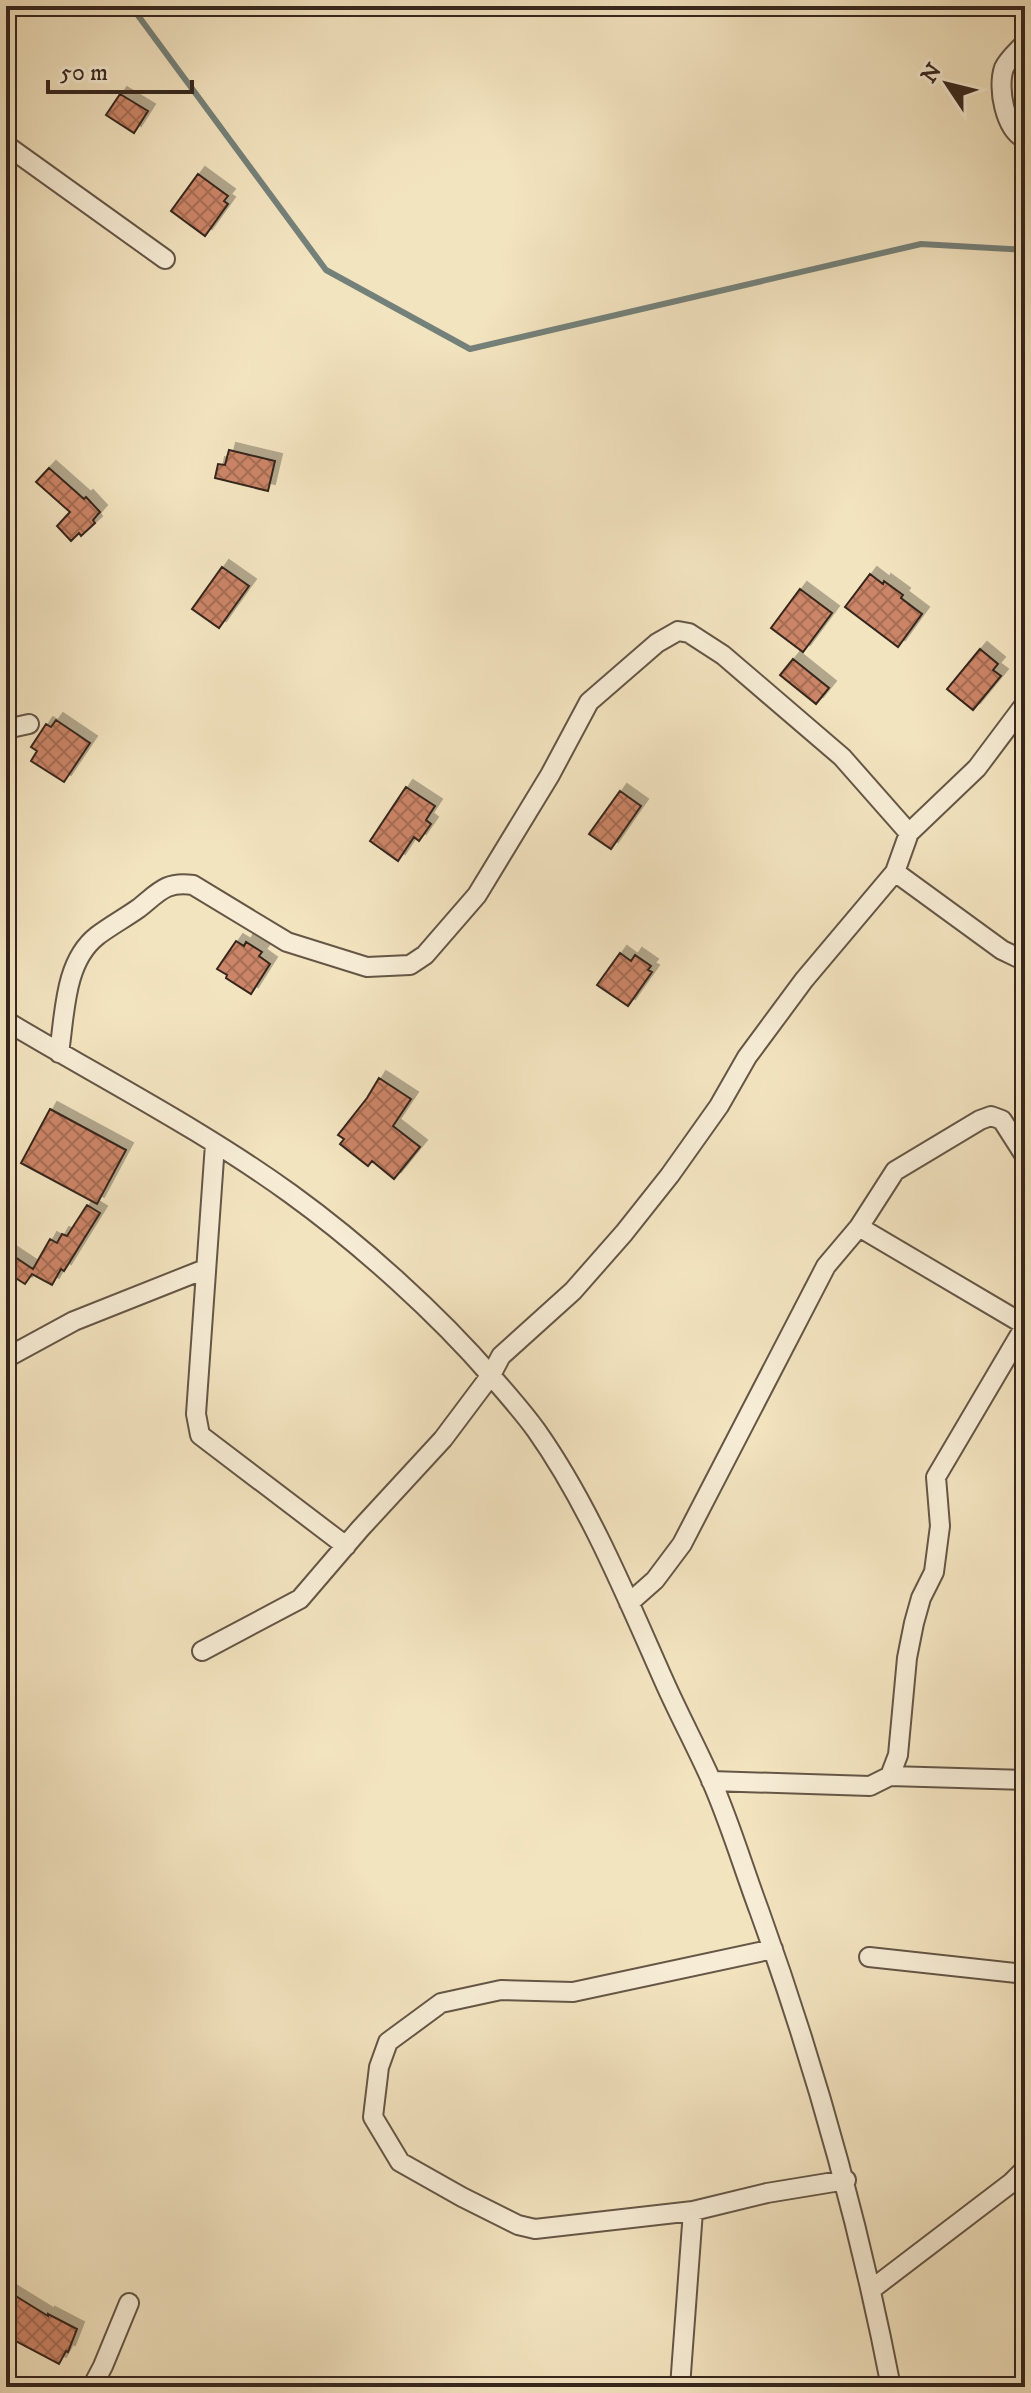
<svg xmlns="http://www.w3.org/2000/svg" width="1031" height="2393" font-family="'IM FELL DW Pica',serif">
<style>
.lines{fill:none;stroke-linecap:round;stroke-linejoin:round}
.stream{stroke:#74817a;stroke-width:6}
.building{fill:url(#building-cross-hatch);stroke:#36261d;stroke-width:2;filter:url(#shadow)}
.street-casing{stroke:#655646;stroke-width:22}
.street{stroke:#f7edd6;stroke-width:18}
</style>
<defs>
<pattern id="building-cross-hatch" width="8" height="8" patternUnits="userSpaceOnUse" patternTransform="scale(2)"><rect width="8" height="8" fill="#cc8567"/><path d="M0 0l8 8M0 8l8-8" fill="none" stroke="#a66d54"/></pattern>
<filter id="shadow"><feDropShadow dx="7" dy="-7" stdDeviation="0" flood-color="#0004"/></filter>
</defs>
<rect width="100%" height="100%" fill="#f3e4c0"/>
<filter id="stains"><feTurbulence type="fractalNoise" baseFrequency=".0025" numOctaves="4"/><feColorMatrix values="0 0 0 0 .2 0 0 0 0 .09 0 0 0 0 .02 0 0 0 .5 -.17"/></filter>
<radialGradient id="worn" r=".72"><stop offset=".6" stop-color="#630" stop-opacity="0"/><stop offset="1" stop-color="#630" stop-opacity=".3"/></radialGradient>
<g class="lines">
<path class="stream" d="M131 6 326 270 470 349 921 244 1025 250"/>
</g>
<path class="building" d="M120 94 148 111 134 133 106 115Z
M198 174 228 196 224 201 228 204 205 236 171 211Z
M229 450 275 461 268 491 215 478 218 464 225 465Z
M49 468 84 499 86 497 100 512 93 520 95 523 81 536 79 533 71 541 57 526 70 512 36 482Z
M222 567 249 586 219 628 192 609Z
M870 574 883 584 884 581 903 595 901 598 922 614 898 647 845 607Z
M800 589 832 613 803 652 771 628Z
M980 649 998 664 993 670 1001 676 973 710 947 689Z
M793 659 829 688 816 704 780 675Z
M56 720 90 743 64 782 31 761 37 751 31 747 46 724 51 727Z
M406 787 435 806 426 820 431 824 419 841 414 837 398 861 370 841Z
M620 791 641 806 611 849 589 834Z
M236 941 244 946 246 942 262 952 259 956 270 964 251 994 226 978 227 975 217 969Z
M620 953 631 961 635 955 651 966 648 970 652 972 628 1006 597 985Z
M379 1078 411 1099 393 1126 420 1147 394 1179 372 1161 368 1166 340 1144 344 1139 338 1135 367 1098Z
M50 1109 126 1150 97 1204 21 1163Z
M87 1205 100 1213 64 1271 61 1269 52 1285 32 1274 25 1284 6 1272V1251L33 1269 50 1239 57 1243 62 1234 67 1236Z
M6 2290 48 2316V2314L77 2329 68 2352 66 2351 59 2364 6 2336Z"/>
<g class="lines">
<g class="street-casing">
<path id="street" d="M1025 43C1019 50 1008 59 1004 68 997 88 1005 130 1025 139
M6 145 165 259
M6 729 29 724
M895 872 1002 950 1025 961
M6 1021C101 1078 201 1129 291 1194 360 1244 437 1313 493 1378 508 1395 523 1412 536 1430 589 1505 627 1598 664 1681 679 1715 697 1748 712 1782 730 1823 743 1867 759 1910 816 2068 859 2222 891 2387
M59 1053C65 1014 64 962 97 936 110 926 125 918 139 908 159 892 166 881 193 885L287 942 367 967 410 965 425 955 477 895 550 775 589 702 657 643 678 631 689 633 723 655 842 757 909 833
M215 1144 196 1414 200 1435 346 1546
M859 1227 1025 1325
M6 1358 74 1321 205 1269
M629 1603 655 1580 682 1544 826 1266 859 1227 895 1171 980 1120 991 1116 1002 1120 1025 1156
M202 1651 300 1599 360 1529 443 1439 491 1375 501 1356 573 1291 624 1233 670 1175 719 1106 747 1057 804 980 895 872 909 833 977 768 1025 704
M890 1776 898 1755 907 1658 914 1623 921 1598 934 1572 940 1526 936 1477 1025 1326
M711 1781 870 1786 890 1776 1025 1780
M773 1949 573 1992 501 1990 441 2003 388 2042 379 2067 373 2117 400 2162 462 2197 518 2225 535 2229 693 2211 767 2193 846 2180
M869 1957 1025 1974
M872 2289 1011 2183 1025 2169
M92 2387 103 2366 129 2303
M680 2387 693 2211"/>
</g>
<use href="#street" class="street"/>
</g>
<rect width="1031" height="2393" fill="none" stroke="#f3e4c0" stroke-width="32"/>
<rect x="8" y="8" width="1015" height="2377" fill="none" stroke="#36261d" stroke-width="4"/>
<rect x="16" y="16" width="999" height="2361" fill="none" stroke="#36261d" stroke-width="2"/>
<g transform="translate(947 84) rotate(305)" stroke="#f7edd6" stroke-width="6" paint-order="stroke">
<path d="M0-6L14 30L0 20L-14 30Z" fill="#36261d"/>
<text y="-12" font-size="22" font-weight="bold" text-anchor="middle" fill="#36261d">N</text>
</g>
<path d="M48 80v12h144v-12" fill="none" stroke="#36261d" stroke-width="4"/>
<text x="60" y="80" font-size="24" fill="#36261d" stroke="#f7edd6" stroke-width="6" paint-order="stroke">50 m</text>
<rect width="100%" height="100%" filter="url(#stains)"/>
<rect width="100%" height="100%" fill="url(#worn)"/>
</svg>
